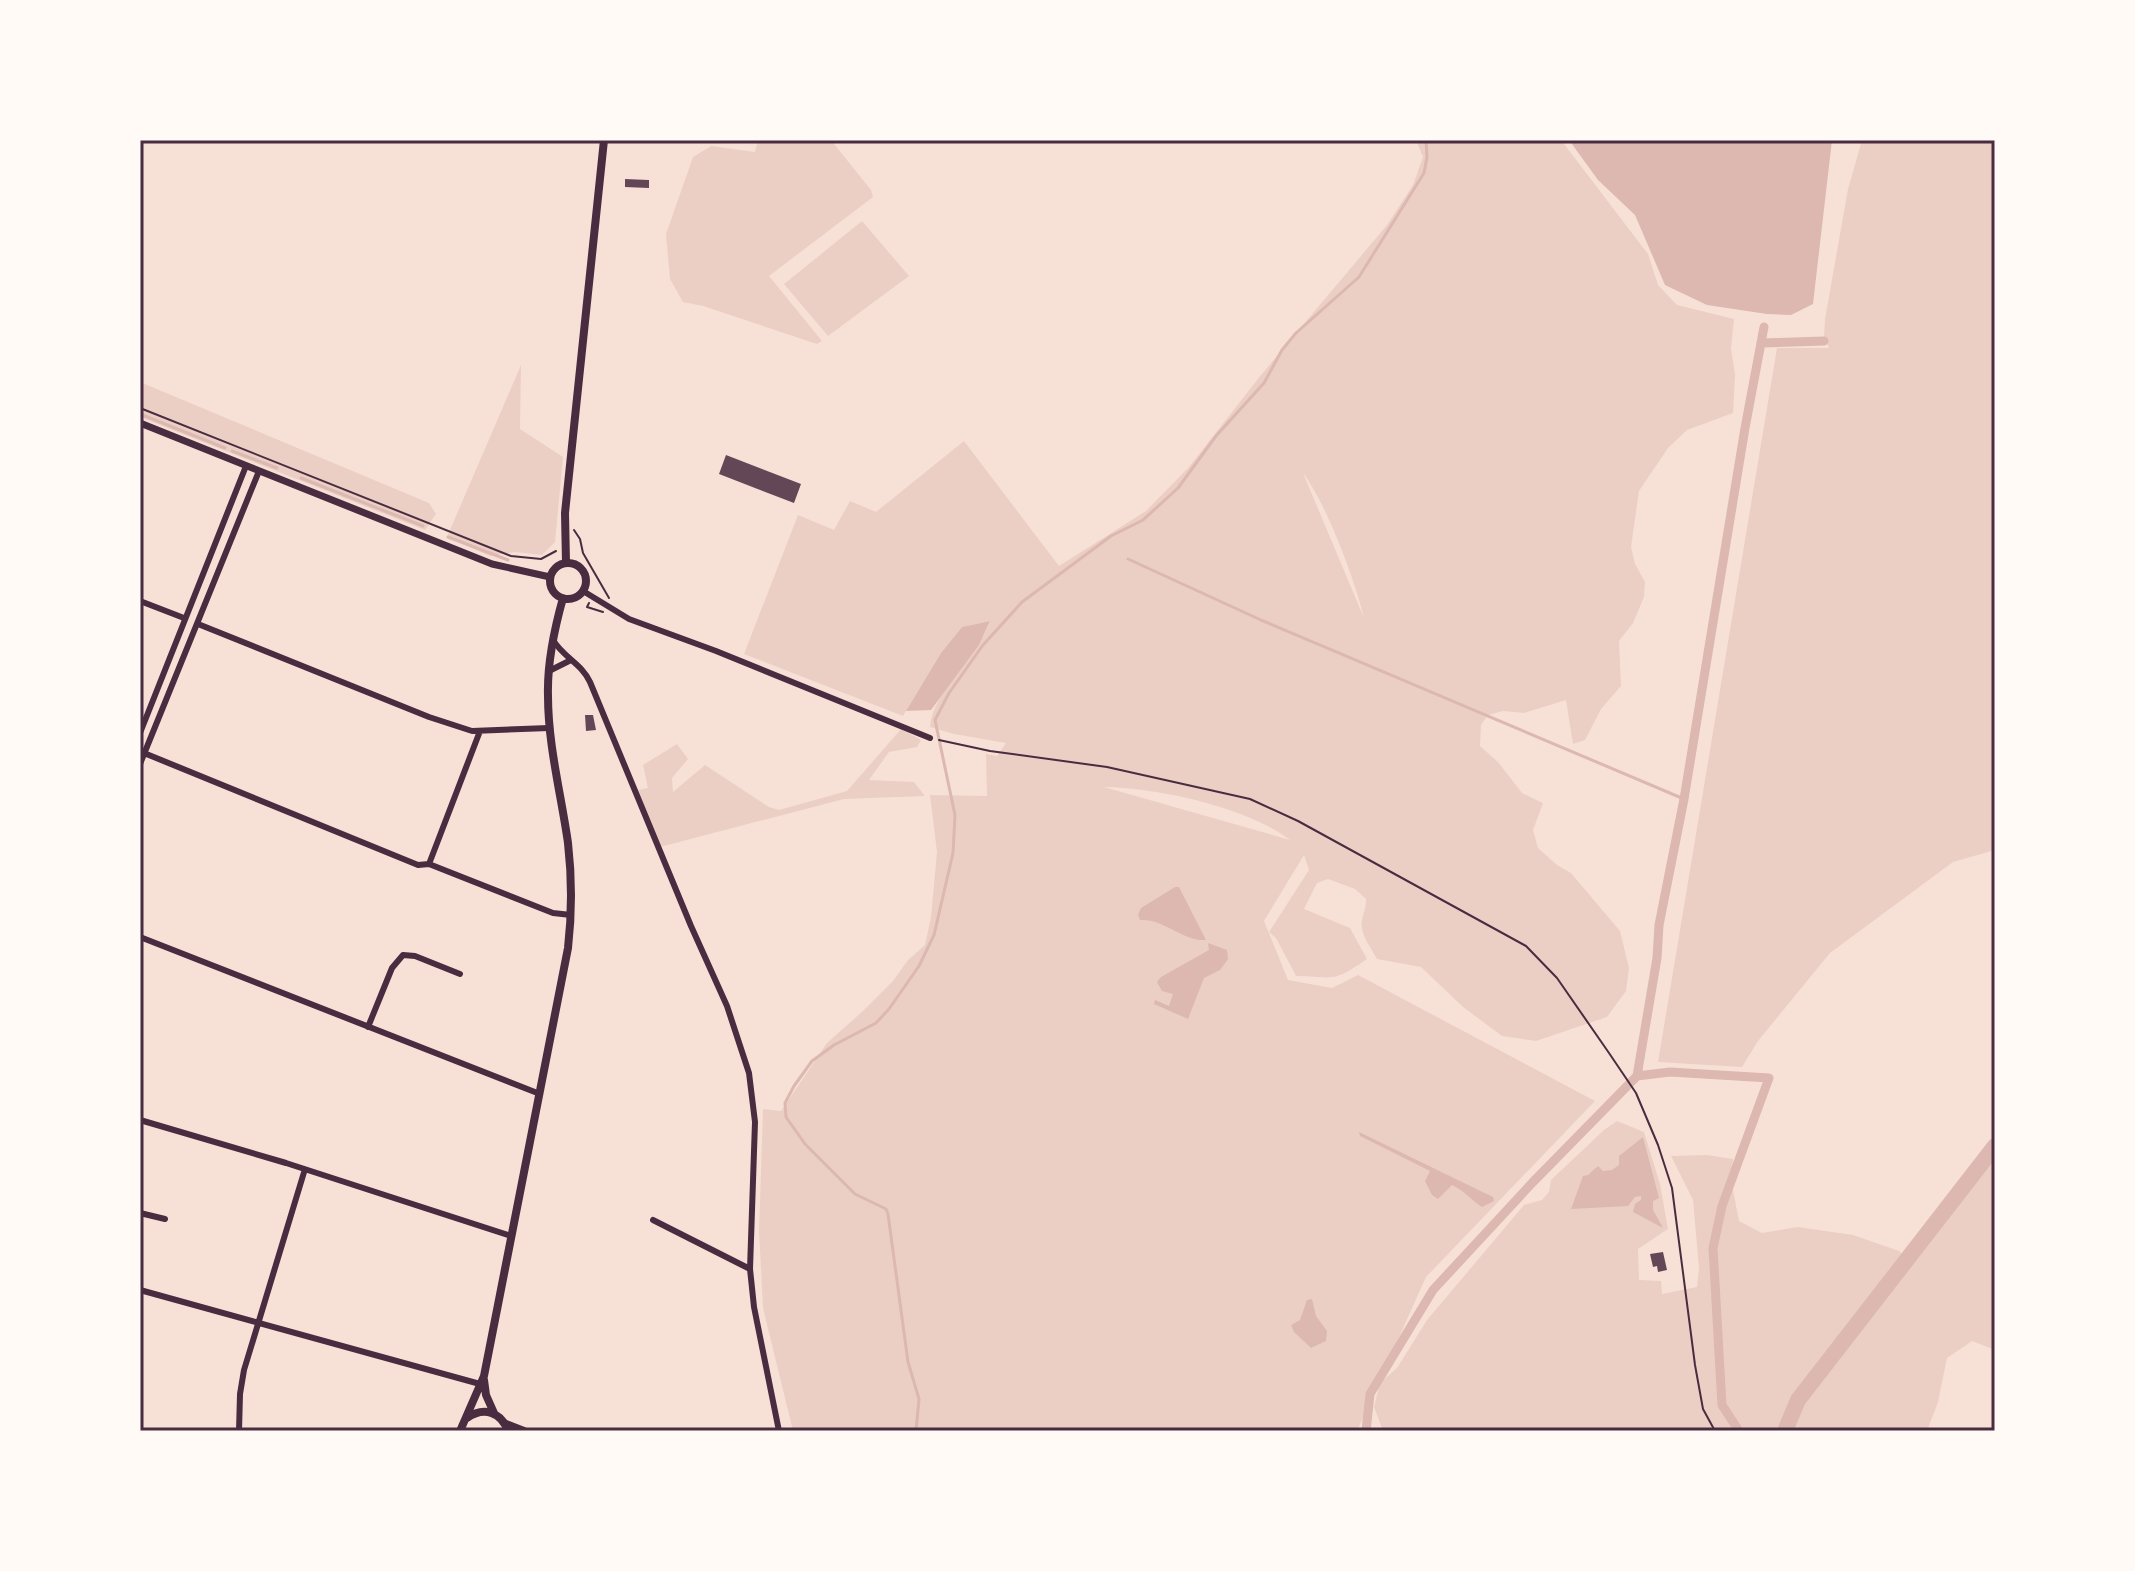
<svg xmlns="http://www.w3.org/2000/svg" width="2135" height="1571" font-family="Barlow,sans-serif">
<style>
.green{fill:#ebcfc5;fill-rule:evenodd}
.water{fill:#dcb8b0}
.lines{fill:none;stroke-linecap:round;stroke-linejoin:round}
.stream{stroke:#dcb8b0;stroke-width:3}
.canal{stroke:#dcb8b0;stroke-width:9}
.river{stroke:#dcb8b0;stroke-width:16}
.building{fill:#644757}
.path{stroke:#4a2c40;stroke-width:2}
.minor{stroke:#4a2c40;stroke-width:6}
.tertiary{stroke:#4a2c40;stroke-width:7}
.secondary{stroke:#4a2c40;stroke-width:8}
.neatline{fill:none;stroke:#4a2c40;stroke-width:3}
</style>
<rect width="100%" height="100%" fill="#f7e1d7"/>
<path class="green" d="M758 140H831L871 190 873 197 769 276 822 341 817 344 703 306 683 302 670 279 666 234 693 157 711 146 755 152Z
M1416 140H1561L1648 254 1658 285 1677 305 1734 319 1731 348 1735 375 1733 413 1687 430 1668 448 1639 491 1631 547 1635 564 1645 582 1644 597 1633 623 1619 641 1621 686 1601 709 1585 740 1573 744 1566 700 1524 713 1503 711 1488 715 1481 725 1480 746 1498 762 1522 793 1543 803 1533 830 1538 848 1557 865 1571 873 1620 931 1629 968 1626 991 1607 1017 1536 1041 1502 1036 1463 1007 1421 967 1377 959C1371 948 1359 933 1362 920 1364 912 1366 907 1366 899L1355 889 1328 879 1317 883 1304 909 1350 928 1367 959C1332 983 1336 977 1296 976L1276 938 1269 932 1309 870 1304 855 1264 921 1288 980 1332 988 1358 975 1595 1101 1426 1277 1357 1431H793L763 1308 759 1231 763 1109 781 1111 827 1043 864 1010 893 981 908 960 925 945 931 917 937 852 930 795 987 796 986 754 997 756 1006 743 954 734 930 727C933 690 977 659 990 621L962 627 941 653 903 716 744 654 798 515 834 530 850 501 876 512 964 441 1059 566 1146 511 1189 467 1261 375 1387 225 1413 185 1423 157ZM1303 473C1326 503 1355 580 1364 618ZM1104 787C1158 788 1247 807 1290 840Z
M1862 140H1995V850L1953 862 1830 953 1758 1041 1742 1067 1658 1062 1777 348H1829L1824 337 1825 319 1848 189Z
M862 221 909 276 828 336 784 284Z
M521 365 520 429 563 457 555 542 542 555 515 552 490 556 447 537Z
M140 382 429 503 436 514 425 530 140 417Z
M901 729 921 740 917 747 889 752 869 780 914 782 925 796 844 799 660 847 638 790 648 788 643 765 677 744 688 759 672 778 673 792 705 765 769 807 779 810 847 791Z
M1617 1121 1644 1132 1660 1184 1668 1229 1638 1249 1639 1280 1661 1281 1662 1294 1697 1287 1699 1268 1693 1200 1671 1156 1707 1155 1733 1159 1731 1180 1739 1221 1762 1233 1798 1227 1853 1235 1899 1251 1910 1261 1926 1245 1995 1154V1350L1972 1341 1947 1358 1938 1402 1927 1431H1383L1374 1407 1380 1383 1397 1368 1427 1320 1524 1205 1542 1200 1549 1192 1551 1180 1604 1130Z"/>
<path class="water" d="M1569 140H1832L1813 304 1791 315 1767 314 1707 305 1665 285 1635 215 1598 180Z
M990 621 979 645 931 710 906 711 941 653 962 627Z
M1175 887H1179L1206 940C1183 942 1164 918 1140 920L1138 915 1141 908Z
M1208 943 1227 950 1228 959 1220 970 1204 978 1188 1019 1154 1004 1155 1000 1169 1006 1173 994 1162 991 1157 982 1161 977 1209 950Z
M1359 1132 1493 1197 1494 1201 1482 1207C1471 1200 1465 1191 1452 1185L1438 1199 1432 1195 1425 1181 1430 1171 1360 1136Z
M1643 1137 1659 1198 1653 1201V1210L1663 1228 1633 1212 1635 1204 1641 1200V1196L1635 1197 1628 1206 1571 1209 1583 1176 1588 1175 1598 1166 1603 1171 1612 1170 1619 1165V1156Z
M1312 1299 1316 1316 1327 1331 1326 1341 1311 1348 1294 1332 1291 1325 1300 1320 1307 1300Z"/>
<g class="lines">
<path class="stream" d="M140 414 225 448
M232 451 277 468
M301 478 423 526
M448 537 508 560
M1128 559 1261 620 1684 799
M916 1431 919 1399 908 1362 888 1214 886 1209 855 1194 805 1144 786 1117 785 1103 794 1086 812 1061 834 1045 876 1023 889 1009 919 966 934 935 953 853 955 815 935 720 949 693 983 645 1022 602 1111 536 1143 520 1178 488 1216 436 1264 383 1282 350 1296 333 1359 277 1424 173 1427 157 1426 140"/>
<path class="canal" d="M1761 343 1824 341
M1637 1076 1670 1072 1769 1078 1722 1206 1713 1248 1722 1405 1739 1431
M1366 1431 1370 1394 1433 1290 1533 1182 1637 1076 1657 958 1659 925 1684 799 1745 428 1764 327"/>
<path class="river" d="M1785 1431 1798 1400 1995 1146"/>
</g>
<path class="building" d="M625 179 649 180V188L625 187Z
M726 455 801 484 794 503 719 474Z
M585 715H593L596 730 586 731Z
M1663 1252 1667 1270 1658 1272 1657 1266 1653 1267 1650 1254Z"/>
<g class="lines">
<path class="path" d="M140 408 511 556 541 559 556 551
M574 530 580 539 583 553 609 598
M589 603 587 607 603 612
M939 740 990 751 1107 767 1250 799 1298 821 1526 946 1557 978 1609 1053 1636 1093 1658 1145 1672 1188 1695 1365 1703 1409 1715 1431"/>
<path class="minor" d="M583 591 629 619 716 651 930 738
M140 601 184 618
M198 624 429 717 472 731 549 728
M553 640C564 658 582 664 590 682L691 926 727 1006 749 1073 755 1122 750 1269 754 1307 779 1431
M549 671 571 660
M140 733 246 466
M144 753 418 865 429 864 553 913 571 915
M140 764 259 471
M429 864 480 731
M140 937 540 1094
M368 1027 392 968 403 955 415 956 460 974
M140 1120 286 1163 511 1236
M140 1213 165 1219
M653 1220 750 1269
M140 1290 480 1384
M239 1431 240 1394 244 1370 305 1169"/>
<path class="tertiary" d="M140 423 492 564 550 577"/>
<path class="secondary" d="M566 563 565 513 604 140
M550 581a18 18 0 1 1 36 0a18 18 0 1 1-36 0Z
M484 1380 486 1395 494 1413
M467 1418C484 1406 501 1412 508 1431
M506 1424 524 1431
M460 1431 484 1376 568 948C572 913 572 878 568 843 561 794 548 745 548 696 547 663 554 630 563 598"/>
</g>
<rect width="2135" height="1571" fill="none" stroke="#fffaf5" stroke-width="284"/>
<rect x="142" y="142" width="1851" height="1287" class="neatline"/>
</svg>
